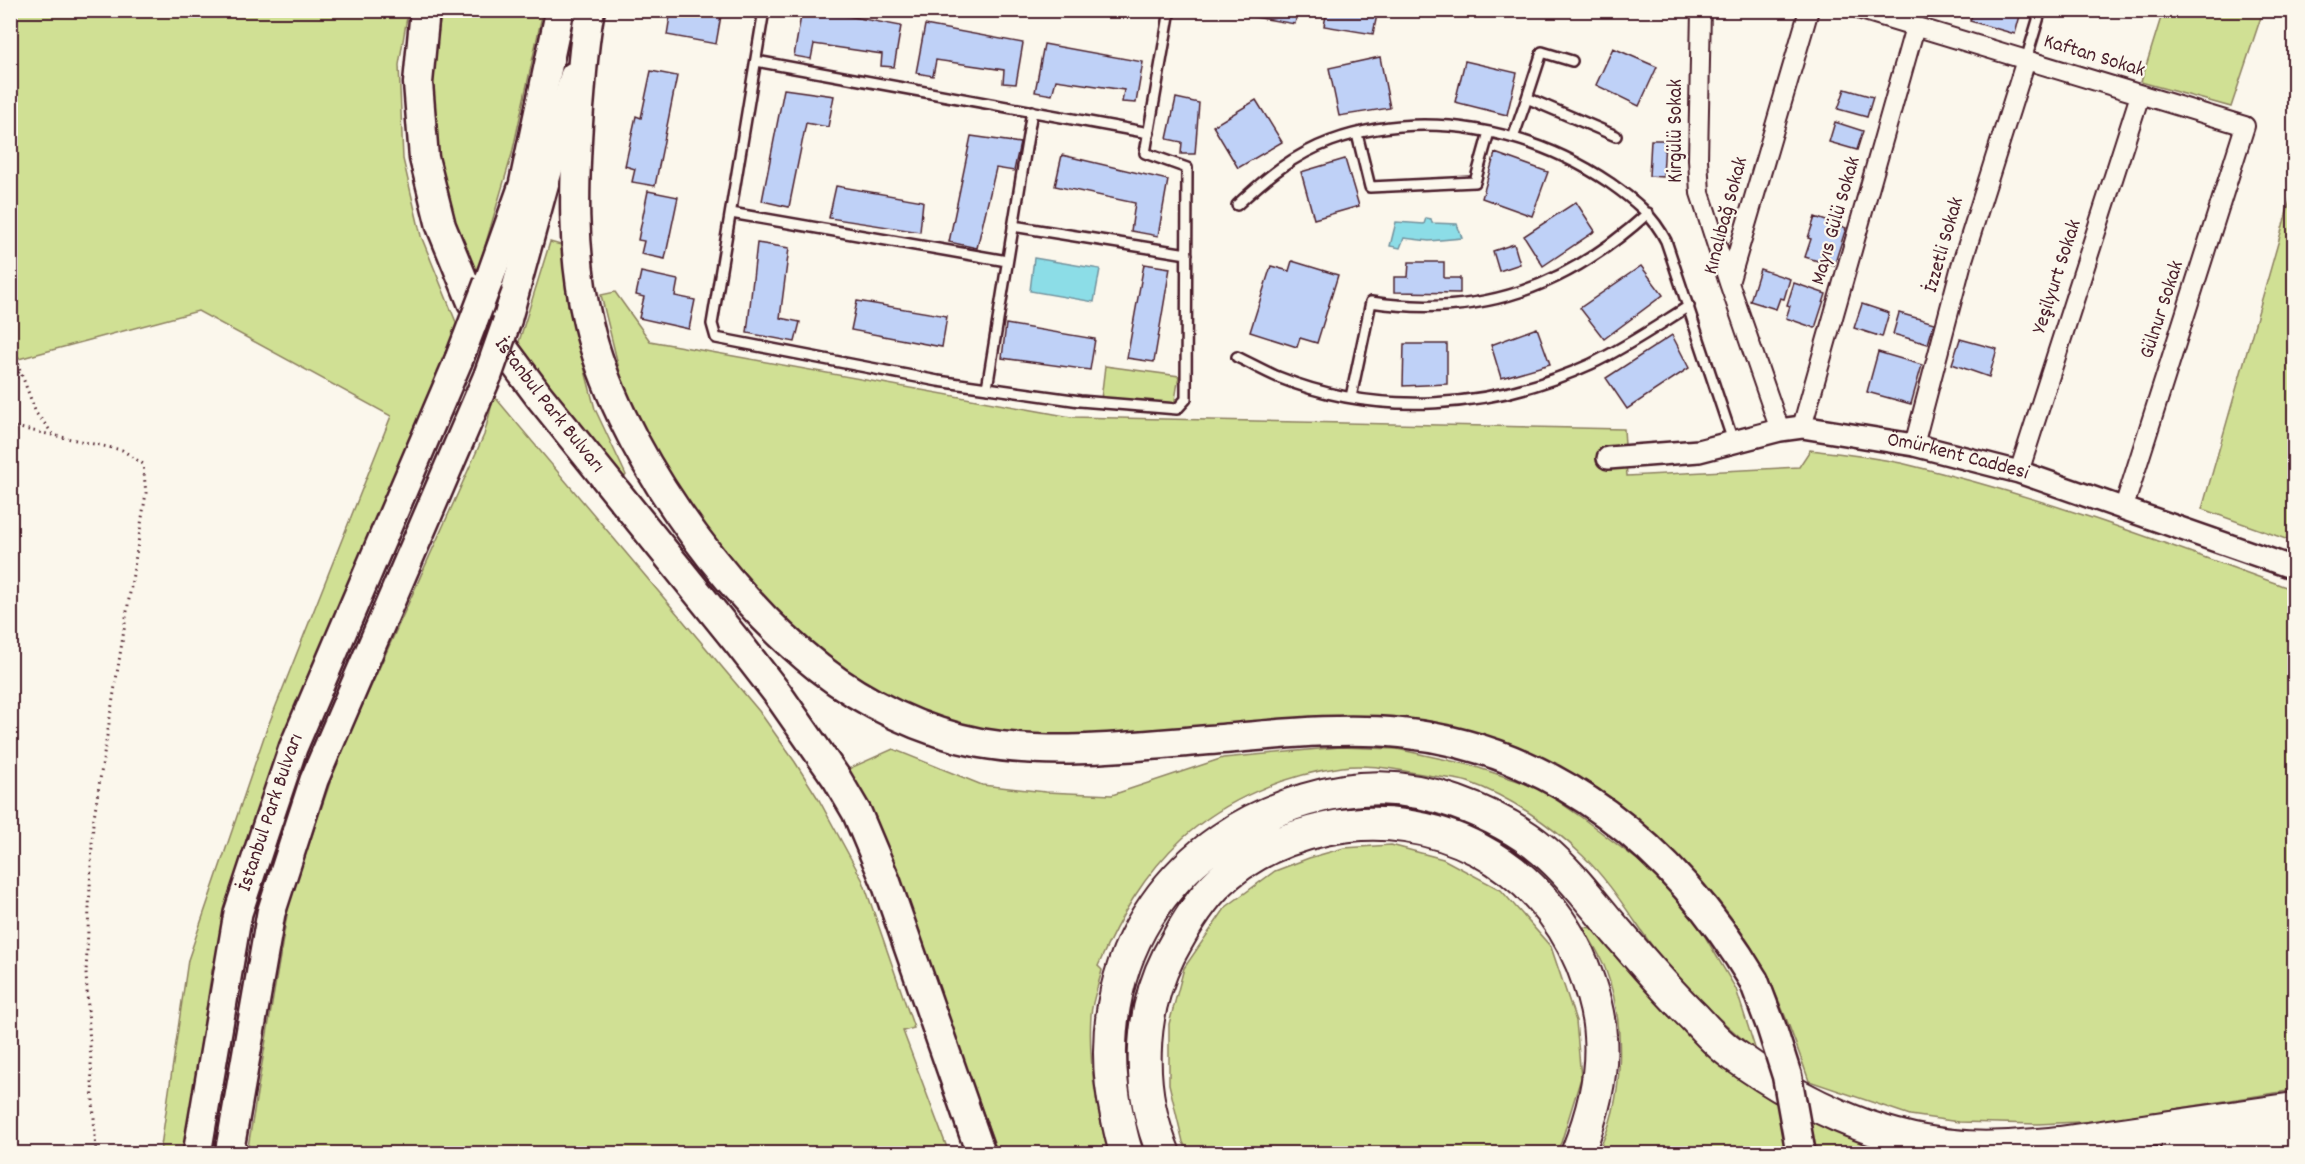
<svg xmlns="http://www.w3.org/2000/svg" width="2305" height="1164" font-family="Dekko,sans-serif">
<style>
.green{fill:#d0e094;stroke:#8d8060;stroke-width:1.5}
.water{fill:#8cdde7;stroke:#72919c;stroke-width:1.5}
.building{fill:#bfd1f7;stroke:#4a1f2b;stroke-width:1.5}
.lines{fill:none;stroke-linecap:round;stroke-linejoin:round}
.service-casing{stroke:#4a1f2b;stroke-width:14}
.minor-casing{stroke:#4a1f2b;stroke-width:22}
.tertiary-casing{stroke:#4a1f2b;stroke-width:26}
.primary-casing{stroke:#4a1f2b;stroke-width:32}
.trunk-casing{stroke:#4a1f2b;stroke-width:33}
.motorway-casing{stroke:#4a1f2b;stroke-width:36}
.path{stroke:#4a1f2b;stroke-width:3;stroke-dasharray:1.5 4.5;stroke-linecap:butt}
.service{stroke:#fbf7ec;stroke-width:9}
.minor{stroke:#fbf7ec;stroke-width:18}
.tertiary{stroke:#fbf7ec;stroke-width:21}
.primary{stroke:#fbf7ec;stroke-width:27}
.trunk{stroke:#fbf7ec;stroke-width:28}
.motorway{stroke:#fbf7ec;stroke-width:32}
.primary-bridge-casing{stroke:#4a1f2b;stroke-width:32;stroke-linecap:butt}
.trunk-bridge-casing{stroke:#4a1f2b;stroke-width:33;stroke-linecap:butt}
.primary-bridge{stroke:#fbf7ec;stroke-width:27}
.trunk-bridge{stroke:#fbf7ec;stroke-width:28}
.labels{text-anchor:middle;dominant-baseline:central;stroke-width:4.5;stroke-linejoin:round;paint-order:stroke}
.street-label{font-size:21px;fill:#4a1f2b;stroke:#fbf7ec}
</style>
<rect width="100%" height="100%" fill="#fbf7ec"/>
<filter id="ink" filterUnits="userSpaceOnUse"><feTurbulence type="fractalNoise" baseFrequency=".0167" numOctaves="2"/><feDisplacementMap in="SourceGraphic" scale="12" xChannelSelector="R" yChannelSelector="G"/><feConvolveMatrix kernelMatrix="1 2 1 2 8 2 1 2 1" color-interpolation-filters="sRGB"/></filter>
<g filter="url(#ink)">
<path class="green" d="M11 11H408L399 65 403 159 421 236 458 327 230 905 212 970 184 1153H160L188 960 266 731 391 416 198 311 11 361Z
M442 11H543L512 154 475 280 451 218 438 152 432 68Z
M2163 11H2263L2231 107 2141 82Z
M2294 187V542L2202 509Z
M550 242 561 245 568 305 595 409 626 475 618 484 517 348Z
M615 292 650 341 1071 417 1624 429 1627 476 1799 467 1810 450C1843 454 1877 457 1909 465 2041 496 2167 544 2294 590V1090L2099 1121 2038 1124 1959 1122 1910 1115 1809 1081C1796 1044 1783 1007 1765 971 1730 904 1662 832 1600 790 1591 784 1580 780 1571 776 1547 764 1524 754 1499 745L1043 741 976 732 876 694 832 662 759 596 654 459 621 377 601 295Z
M1105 366 1179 376 1174 406 1101 399Z
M494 396 759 711 795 762 819 800 863 881 914 1028 903 1031 949 1153H247L289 903 337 762 484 435Z
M1340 747 1397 749 1470 765 1539 788 1581 817 1644 865 1693 916 1736 989 1756 1051C1725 1023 1690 996 1665 963 1637 928 1614 885 1582 855 1551 825 1509 796 1468 782 1455 778 1441 778 1428 775 1401 771 1369 763 1342 767 1285 775 1226 799 1183 838 1144 874 1119 918 1098 966L1102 970C1099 984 1092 1000 1091 1015 1088 1062 1096 1108 1108 1153H998L892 866 846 770 893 749 982 785 1046 792 1112 795 1223 758Z
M1391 845 1443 859 1501 890 1551 947 1576 1021 1581 1078 1561 1143 1555 1153H1189L1183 1142 1169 1084V1024L1184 968 1226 907 1275 871 1309 858 1344 848Z
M1583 927 1594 928C1645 992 1700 1056 1770 1099 1813 1125 1863 1138 1910 1153H1597C1625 1102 1626 1022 1605 968 1600 954 1590 940 1583 927Z"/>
<path class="water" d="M1426 218 1431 219 1432 223 1457 224 1462 238 1429 241 1404 238 1400 248 1390 246 1396 222 1424 224Z
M1034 258 1100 269 1094 302 1030 291Z"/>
<path class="building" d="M671 10H722L716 44 667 35Z
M802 10H816L901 26 894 67 881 66 882 54 814 44 811 59 794 56Z
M1256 10H1298L1295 24 1254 17Z
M1327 10H1378L1373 34 1324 26Z
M1974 10H2018L2021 12 2015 34 1970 21Z
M925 25 1023 43 1016 84 1003 83 1004 70 936 60 933 76 916 73Z
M1044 44 1143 62 1136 103 1122 102 1124 90 1056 80 1052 95 1035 92Z
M1613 48 1657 67 1639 106 1596 85Z
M1380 57 1390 108 1339 116 1329 68Z
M1465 61 1517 73 1507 115 1455 102Z
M651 71 677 76 655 186 632 182 635 169 625 166 636 116 641 118Z
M784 89 834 96 828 127 806 123 789 207 762 201Z
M1845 89 1873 97 1867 117 1838 109Z
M1176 98 1199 103 1195 154H1181L1182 142 1167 139Z
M1256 100 1282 142 1238 168 1213 126Z
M1835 122 1863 131 1857 150 1829 142Z
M971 136 1020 143 1014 171 996 168 977 248 949 242Z
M1651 140H1665L1663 177 1649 176Z
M1495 153 1548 172 1532 216 1482 198Z
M1062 155 1168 180 1158 236 1131 231 1135 203 1055 186Z
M1345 159 1359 206 1314 219 1301 172Z
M836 186 923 201 920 232 829 218Z
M648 191 678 197 665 259 641 254 644 241 638 240Z
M1576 202 1595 231 1543 266 1524 236Z
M1815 217 1846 228 1834 266 1805 257 1811 239 1808 238Z
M757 243 789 248 780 318 800 322 795 342 747 333Z
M1514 244 1520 264 1499 271 1493 251Z
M1292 261 1338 275 1317 343 1300 338 1297 347 1250 332 1271 266 1289 271Z
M1409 262H1444V278H1460V293L1394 292V277H1408Z
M1144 264 1170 268 1154 362 1127 358Z
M1641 266 1663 295 1604 339 1580 308Z
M1760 269 1790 279 1784 299 1780 298 1776 309 1750 301Z
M641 272 678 280 675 296 695 300 689 329 639 318 644 297 636 295Z
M1794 283 1826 294 1815 328 1786 318 1790 306 1787 305Z
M857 301 947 316 942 347 851 330Z
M1862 304 1889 313 1882 337 1854 328Z
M1899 313 1934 323 1928 344 1893 334Z
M1006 324 1095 339 1090 370 1002 358Z
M1537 328 1550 364 1501 378 1491 345Z
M1672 335 1689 368 1627 409 1606 378Z
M1960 339 1997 349 1989 377 1952 364Z
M1404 344H1447V384L1403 386Z
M1878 352 1922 365 1911 404 1867 392Z"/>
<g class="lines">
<g class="service-casing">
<path id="service" d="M764 10 712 324 716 338 938 381 1080 401 1177 409 1186 399 1187 168 1145 153 1170 10
M2026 60 2041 10
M756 61 1149 133
M1527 98 1542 52 1572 61
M1357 134 1370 187 1475 182 1489 132
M1513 138 1527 98 1616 136
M1237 205C1267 177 1293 155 1331 141 1424 108 1530 129 1610 183 1634 200 1653 215 1666 241L1733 441
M731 213 1007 261
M1013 226 1187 254
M1237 357C1250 363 1264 371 1278 377 1379 418 1493 409 1591 364 1625 348 1657 326 1689 306
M987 388 1032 111
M1351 397 1371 302C1481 319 1567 287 1648 213"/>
</g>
<g class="minor-casing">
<path id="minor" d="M1701 10 1698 159 1700 193 1729 283
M1861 10 2245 126 2124 507
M1802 427 1915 27
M1780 430 1729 283 1809 10
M1914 445 1961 266 2026 60
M2019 472 2140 95"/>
</g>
<g class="tertiary-casing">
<g id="tertiary">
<path id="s1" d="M1608 458 1699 451 1780 430 1802 427 1914 445 2019 472 2294 568"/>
</g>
</g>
<g class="primary-casing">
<g id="primary">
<path d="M488 283 523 185 560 10"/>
<path d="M507 321 574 76"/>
<path id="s2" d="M197 1154 238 913 265 831 293 748 459 359"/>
<path d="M229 1154 271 913 314 780 488 375"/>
</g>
</g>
<g class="trunk-casing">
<g id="trunk">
<path id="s3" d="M425 10 418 83 424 158 441 226 472 302 486 325 539 396 739 644 777 693 837 779 857 813 886 882 981 1154"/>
<path d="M590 10C583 43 582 76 579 108 574 180 571 252 588 323 616 444 722 591 819 668 865 704 923 732 980 743 1060 757 1141 745 1222 739 1281 734 1341 727 1401 733 1557 749 1676 850 1754 981"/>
</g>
</g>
<g class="motorway-casing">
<path id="motorway" d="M1127 1154C1122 1141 1120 1128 1117 1115 1101 1043 1112 966 1155 905 1191 853 1245 818 1305 800 1357 784 1404 784 1455 802 1486 813 1518 829 1543 850 1567 870 1586 895 1606 919 1635 953 1663 987 1695 1018 1707 1031 1719 1045 1734 1055 1797 1101 1874 1139 1953 1146 1988 1150 2025 1146 2060 1143L2294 1109
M1164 1154C1137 1091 1138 1016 1169 955 1182 931 1196 906 1215 886 1244 856 1285 838 1325 829 1434 806 1540 862 1582 964 1591 987 1599 1011 1600 1036 1603 1077 1592 1116 1577 1154
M2176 1154 2294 1132"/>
</g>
<path class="path" d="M10 316 20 370 36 413 53 434
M10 389 20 370
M10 426 122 450 143 464 146 493 93 823 86 973 96 1154"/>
<use href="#service" class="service"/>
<use href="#minor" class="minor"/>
<use href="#tertiary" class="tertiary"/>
<use href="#primary" class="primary"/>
<use href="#trunk" class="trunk"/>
<use href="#motorway" class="motorway"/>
<g class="primary-bridge-casing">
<path id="primary-bridge" d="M459 359 488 283
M488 375 507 321"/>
</g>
<g class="trunk-bridge-casing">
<path id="trunk-bridge" d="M1754 981 1771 1026 1787 1076 1801 1154"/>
</g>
<use href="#primary-bridge" class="primary-bridge"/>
<use href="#trunk-bridge" class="trunk-bridge"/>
</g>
</g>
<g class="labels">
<g class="street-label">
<text transform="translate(2094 57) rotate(17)">Kaftan Sokak</text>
<text transform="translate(1677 131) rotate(-90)">Kirgülü Sokak</text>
<text transform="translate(1727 216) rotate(-75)">Kınalıbağ Sokak</text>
<text transform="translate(1837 221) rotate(-74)">Mayıs Gülü Sokak</text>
<text transform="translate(1945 245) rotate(-74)">İzzetli Sokak</text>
<text transform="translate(2058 277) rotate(-72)">Yeşilyurt Sokak</text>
<text transform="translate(2163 310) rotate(-72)">Gülnur Sokak</text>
<text stroke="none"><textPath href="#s3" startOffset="430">İstanbul Park Bulvarı</textPath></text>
<text stroke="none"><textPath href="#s1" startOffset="356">Ömürkent Caddesi</textPath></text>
<text stroke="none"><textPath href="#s2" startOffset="350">İstanbul Park Bulvarı</textPath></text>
</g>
</g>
<rect width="2305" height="1164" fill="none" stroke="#fbf7ec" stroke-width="36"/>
<rect x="18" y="18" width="2269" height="1128" fill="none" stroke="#4a1f2b" stroke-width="2" filter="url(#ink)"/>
</svg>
